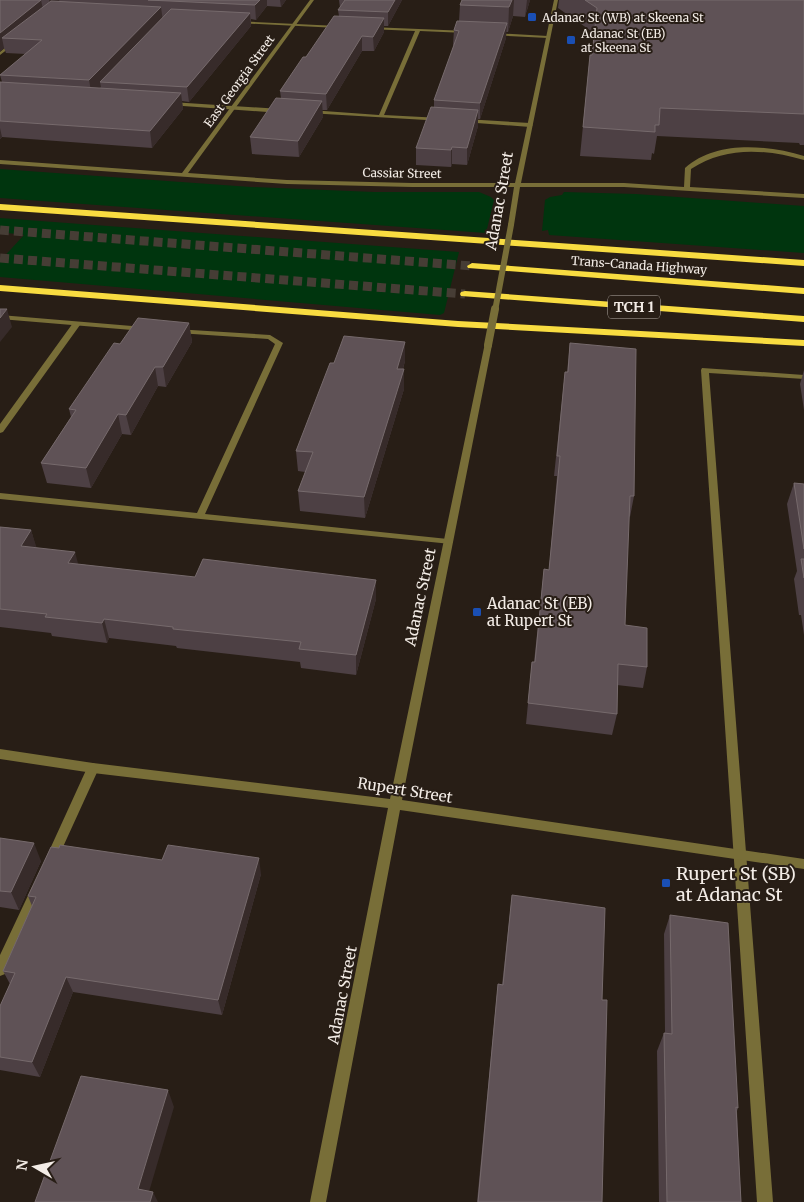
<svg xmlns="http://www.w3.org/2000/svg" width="804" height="1202" font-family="Merriweather,serif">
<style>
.green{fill:#00350e}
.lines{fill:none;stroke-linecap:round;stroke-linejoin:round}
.highway-tunnel{stroke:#463d35;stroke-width:9;stroke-dasharray:9 5;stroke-linecap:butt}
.lane{fill:#786e38;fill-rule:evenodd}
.street{fill:#786e38;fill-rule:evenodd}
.highway{fill:#f8dc41;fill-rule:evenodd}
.street-bridge-far1{stroke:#786e38;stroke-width:6}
.street-bridge{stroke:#786e38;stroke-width:8}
.wall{fill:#4d4044}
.shaded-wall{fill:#372b2a}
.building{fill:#5f5256;stroke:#766a6c}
.transit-dot{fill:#1a4fb4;stroke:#281e16;stroke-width:2}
.labels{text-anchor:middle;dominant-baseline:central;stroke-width:4;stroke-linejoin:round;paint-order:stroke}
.far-poi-label{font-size:12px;fill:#f3ece6;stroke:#281e16;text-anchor:start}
.far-street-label{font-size:12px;fill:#f3ece6;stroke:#281e16}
.shield{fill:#281e16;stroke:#b6aea8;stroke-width:1}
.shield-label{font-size:14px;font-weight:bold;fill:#f3ece6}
.street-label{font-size:15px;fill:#f3ece6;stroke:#281e16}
.poi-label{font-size:15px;fill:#f3ece6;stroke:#281e16;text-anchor:start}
.near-poi-label{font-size:18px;fill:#f3ece6;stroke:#281e16;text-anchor:start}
</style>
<rect width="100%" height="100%" fill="#281e16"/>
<path class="green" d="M0 169 251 187 374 192H479L491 197 494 200 486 233 0 198Z
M564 192 636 194 804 206V253L549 235 548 230 542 231 545 200 550 197 562 195Z
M0 218 459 252 444 313 440 315 0 277V261L24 235 0 232Z"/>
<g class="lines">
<path class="highway-tunnel" d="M0 230 472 266
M0 258 465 294"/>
<path class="lane" d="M236 21 338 26 340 27 338 28 238 23Z
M370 27 468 31 466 33 420 31 384 115 441 118 444 120 443 121 308 113 307 112 310 110 379 115 415 31 368 29Z
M493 33 548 36 550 37 548 38 491 35Z
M171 102 281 109 284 111 281 113 169 105 168 104Z
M465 119 530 123 533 125 530 127 463 122 462 121Z
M0 315 144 327 148 329 144 331 0 319Z
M175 329 270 335 283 343 205 514 448 539 451 540 453 542 451 544 0 499V493L197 513 275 344 268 339 178 333 174 331Z
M702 368 804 375V379L709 373 773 1202H757L701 370Z
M93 763 97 765 99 768 57 860 55 864 51 865 47 864 45 860 87 768 89 765Z
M36 885 40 887 42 891 5 974 0 976V955L32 887Z"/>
<path class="street" d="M310 0H314L188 173 287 180 412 183H515L554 0H558L521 183H624L684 187 685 168C716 140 767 145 804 156V160C765 149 726 146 691 169L690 187 804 194V198L624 187H520L514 225 511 227 508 225 514 187H412L287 184 0 164V160L182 173Z
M13 41 17 42 0 55V52Z
M73 323H76L80 325 3 432 0 433V424Z
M485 343H488L492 345 402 800 804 859V869L400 810 326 1202H310L388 808 93 773 0 759V749L93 763 390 799Z"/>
<path class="highway" d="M0 204 804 260V266L0 210Z
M472 263 804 288V294L468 268 467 266Z
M0 285 458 321 804 340V346L458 327 0 291Z
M465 291 804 316V322L461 296 460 294 461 292Z"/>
<path class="street-bridge-far1" d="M495 311 511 225"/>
<path class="street-bridge" d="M488 345 495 309"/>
</g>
<path class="wall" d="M0 0H286L281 7 267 6 256 20 251 19V26L189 102 182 101 183 109 152 148 2 137 0 139V82H2L0 75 26 54 6 53 4 48 0 51Z
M339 0H402L388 26H384V32L374 51H362L327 110H322L323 117 299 157 252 154 250 137 281 98 280 91 306 57 339 16 338 10 340 8Z
M462 0H530L525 17 513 16 508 32H506V38L480 119H478V126L467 165 452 164 451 167 416 165V148L434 107V100L454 45H453L454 30 459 21 460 5Z
M559 0H804V145H800L799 143 657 136 654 154 652 153 651 160 580 156 590 55H592L594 33 558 8Z
M189 323 192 342 166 387 158 386 131 435 122 434 91 488 47 483 41 463 71 417 69 409 120 344Z
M405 342V361L403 369 404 389 365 518 300 511 298 491 305 472 298 471 296 451 334 363Z
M570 343 634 496 630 517 629 516 625 625 647 667 643 688 617 685V714L612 735 526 724 532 662H534L544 569 549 570 557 476H554L565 372H567Z
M804 370V410L800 384Z
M794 483 804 484V635L801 615H799L794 579 797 571 787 504Z
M0 527 31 530 36 548 78 564 376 599 356 675 301 668 300 662 177 648 176 646 109 638 107 643 52 636 51 633 0 627Z
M0 838 41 861 19 910 0 907Z
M261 874 222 1015 73 992 40 1077 0 1070V1006L10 984 3 971 32 906 28 896Z
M512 895 602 1000V1202H477L496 1003 498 984 502 985Z
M670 915 738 1108 737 1111 741 1202H659L657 1051 664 1033H665L664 934Z"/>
<path class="shaded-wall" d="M41 0 44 14 2 38 4 48 0 51V33Z
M49 0H59L60 2 51 9Z
M260 0H267V6L256 20 255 5Z
M280 0H286L281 7Z
M395 0H402L388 26V12Z
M512 0H514L513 16 508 32 509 7Z
M527 0H530L525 17Z
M161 7 163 22 100 82 101 87 92 96 89 80Z
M250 13 251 26 189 102 187 87Z
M384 18V32L374 51 373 37Z
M507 23 506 38 480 119V103Z
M362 36V51L327 110 326 94Z
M181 93 183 109 152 148 150 131Z
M322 101 323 117 299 157 298 141Z
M478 110V126L467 165V148Z
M0 128 2 137 0 139Z
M452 147V164L451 167V150Z
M7 309 12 327 0 342V318Z
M189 323 192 342 166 387 163 367Z
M405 342V361L397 388V369Z
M155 367 158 386 131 435 126 415Z
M404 369V389L365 518 364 497Z
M118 414 122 434 91 488 86 468Z
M31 530 37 549 21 546Z
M75 552 80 571 68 563Z
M376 580V599L356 675V655Z
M104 619 109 638 107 643 102 623Z
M34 843 41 861 19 910 11 892Z
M259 858 261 874 222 1015 218 1000Z
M66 977 73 992 40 1077 32 1062Z
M168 1090 174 1107 146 1202 138 1189Z
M153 1192 158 1202H150Z"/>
<path class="building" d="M0 0H41L0 33Z
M148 0H260L255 5Z
M345 0H395L388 12 338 10Z
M462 0H512L509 7 460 5Z
M585 0H804V114L660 108 659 125H655V132L583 127 590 55H592L597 8Z
M51 1 161 7 89 80 0 75 42 40 2 38Z
M171 9 250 13 187 87 100 82Z
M334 16 384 18 373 37 362 36 326 94 280 91 303 57H306Z
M457 21 507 23 480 103 434 100 459 31 454 30Z
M0 82 181 93 150 131 0 121Z
M276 98 322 101 298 141 250 137Z
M431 107 478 110 467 148 452 147 451 150 416 148Z
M0 309H7L0 318Z
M138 318 189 323 163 367H155L126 415 118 414 86 468 41 463 76 410 69 409 114 343 120 344Z
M344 336 405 342 397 369H404L364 497 298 491 313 452 296 451 330 363H334Z
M570 343 636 349 634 496H630L625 625 647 628V667L618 664 617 714 528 703 532 662H535L544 569 549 570 560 456H557L565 372H568Z
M794 483 804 484V549Z
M0 527 31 530 21 546 75 552 68 563 195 577 203 559 376 580 356 655 299 649 301 642 173 629V627L104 619 102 623 45 617 47 614 0 609Z
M801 559H804V578Z
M0 838 34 843 11 892 0 891Z
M60 845 162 860 168 845 259 858 218 1000 66 977 32 1062 0 1057V1006L15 973 3 971 36 897 28 896 51 847 59 848Z
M512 895 605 908 602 1000H607L602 1202H478L498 984 503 985Z
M670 915 728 923 738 1108 736 1107 741 1202H667L664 1033 672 1034Z
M81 1076 168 1090 138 1189 153 1192 150 1202H35Z"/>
<g class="transit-dot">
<rect x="527" y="12" width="10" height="10" rx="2.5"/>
<rect x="566" y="35" width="10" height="10" rx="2.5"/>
<rect x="472" y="607" width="10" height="10" rx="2.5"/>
<rect x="661" y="878" width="10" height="10" rx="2.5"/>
</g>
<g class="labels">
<g class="far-poi-label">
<text x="542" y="17">Adanac St (WB) at Skeena St</text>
<text x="581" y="33">Adanac St (EB)<tspan x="581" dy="14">at Skeena St</tspan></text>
</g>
<g class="far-street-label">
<text transform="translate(239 81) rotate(-54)">East Georgia Street</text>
<text transform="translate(402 173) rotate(1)">Cassiar Street</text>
<text transform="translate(639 265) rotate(4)">Trans-Canada Highway</text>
</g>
<rect class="shield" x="608" y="295.5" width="52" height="23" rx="4"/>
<g class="shield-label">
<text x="634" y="307">TCH 1</text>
</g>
<g class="street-label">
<text transform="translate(499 201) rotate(-80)">Adanac Street</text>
<text transform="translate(420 597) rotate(-78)">Adanac Street</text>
<text transform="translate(405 790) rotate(9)">Rupert Street</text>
<text transform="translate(342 995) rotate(-79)">Adanac Street</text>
</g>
<g class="poi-label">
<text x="487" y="603">Adanac St (EB)<tspan x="487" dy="17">at Rupert St</tspan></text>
</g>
<g class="near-poi-label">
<text x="676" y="873">Rupert St (SB)<tspan x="676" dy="21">at Adanac St</tspan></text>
</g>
</g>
<g transform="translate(35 1167) rotate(279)" stroke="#281e16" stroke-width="4" paint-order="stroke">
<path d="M0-4L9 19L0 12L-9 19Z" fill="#f3ece6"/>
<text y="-8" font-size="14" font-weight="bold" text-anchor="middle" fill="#f3ece6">N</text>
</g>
</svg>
